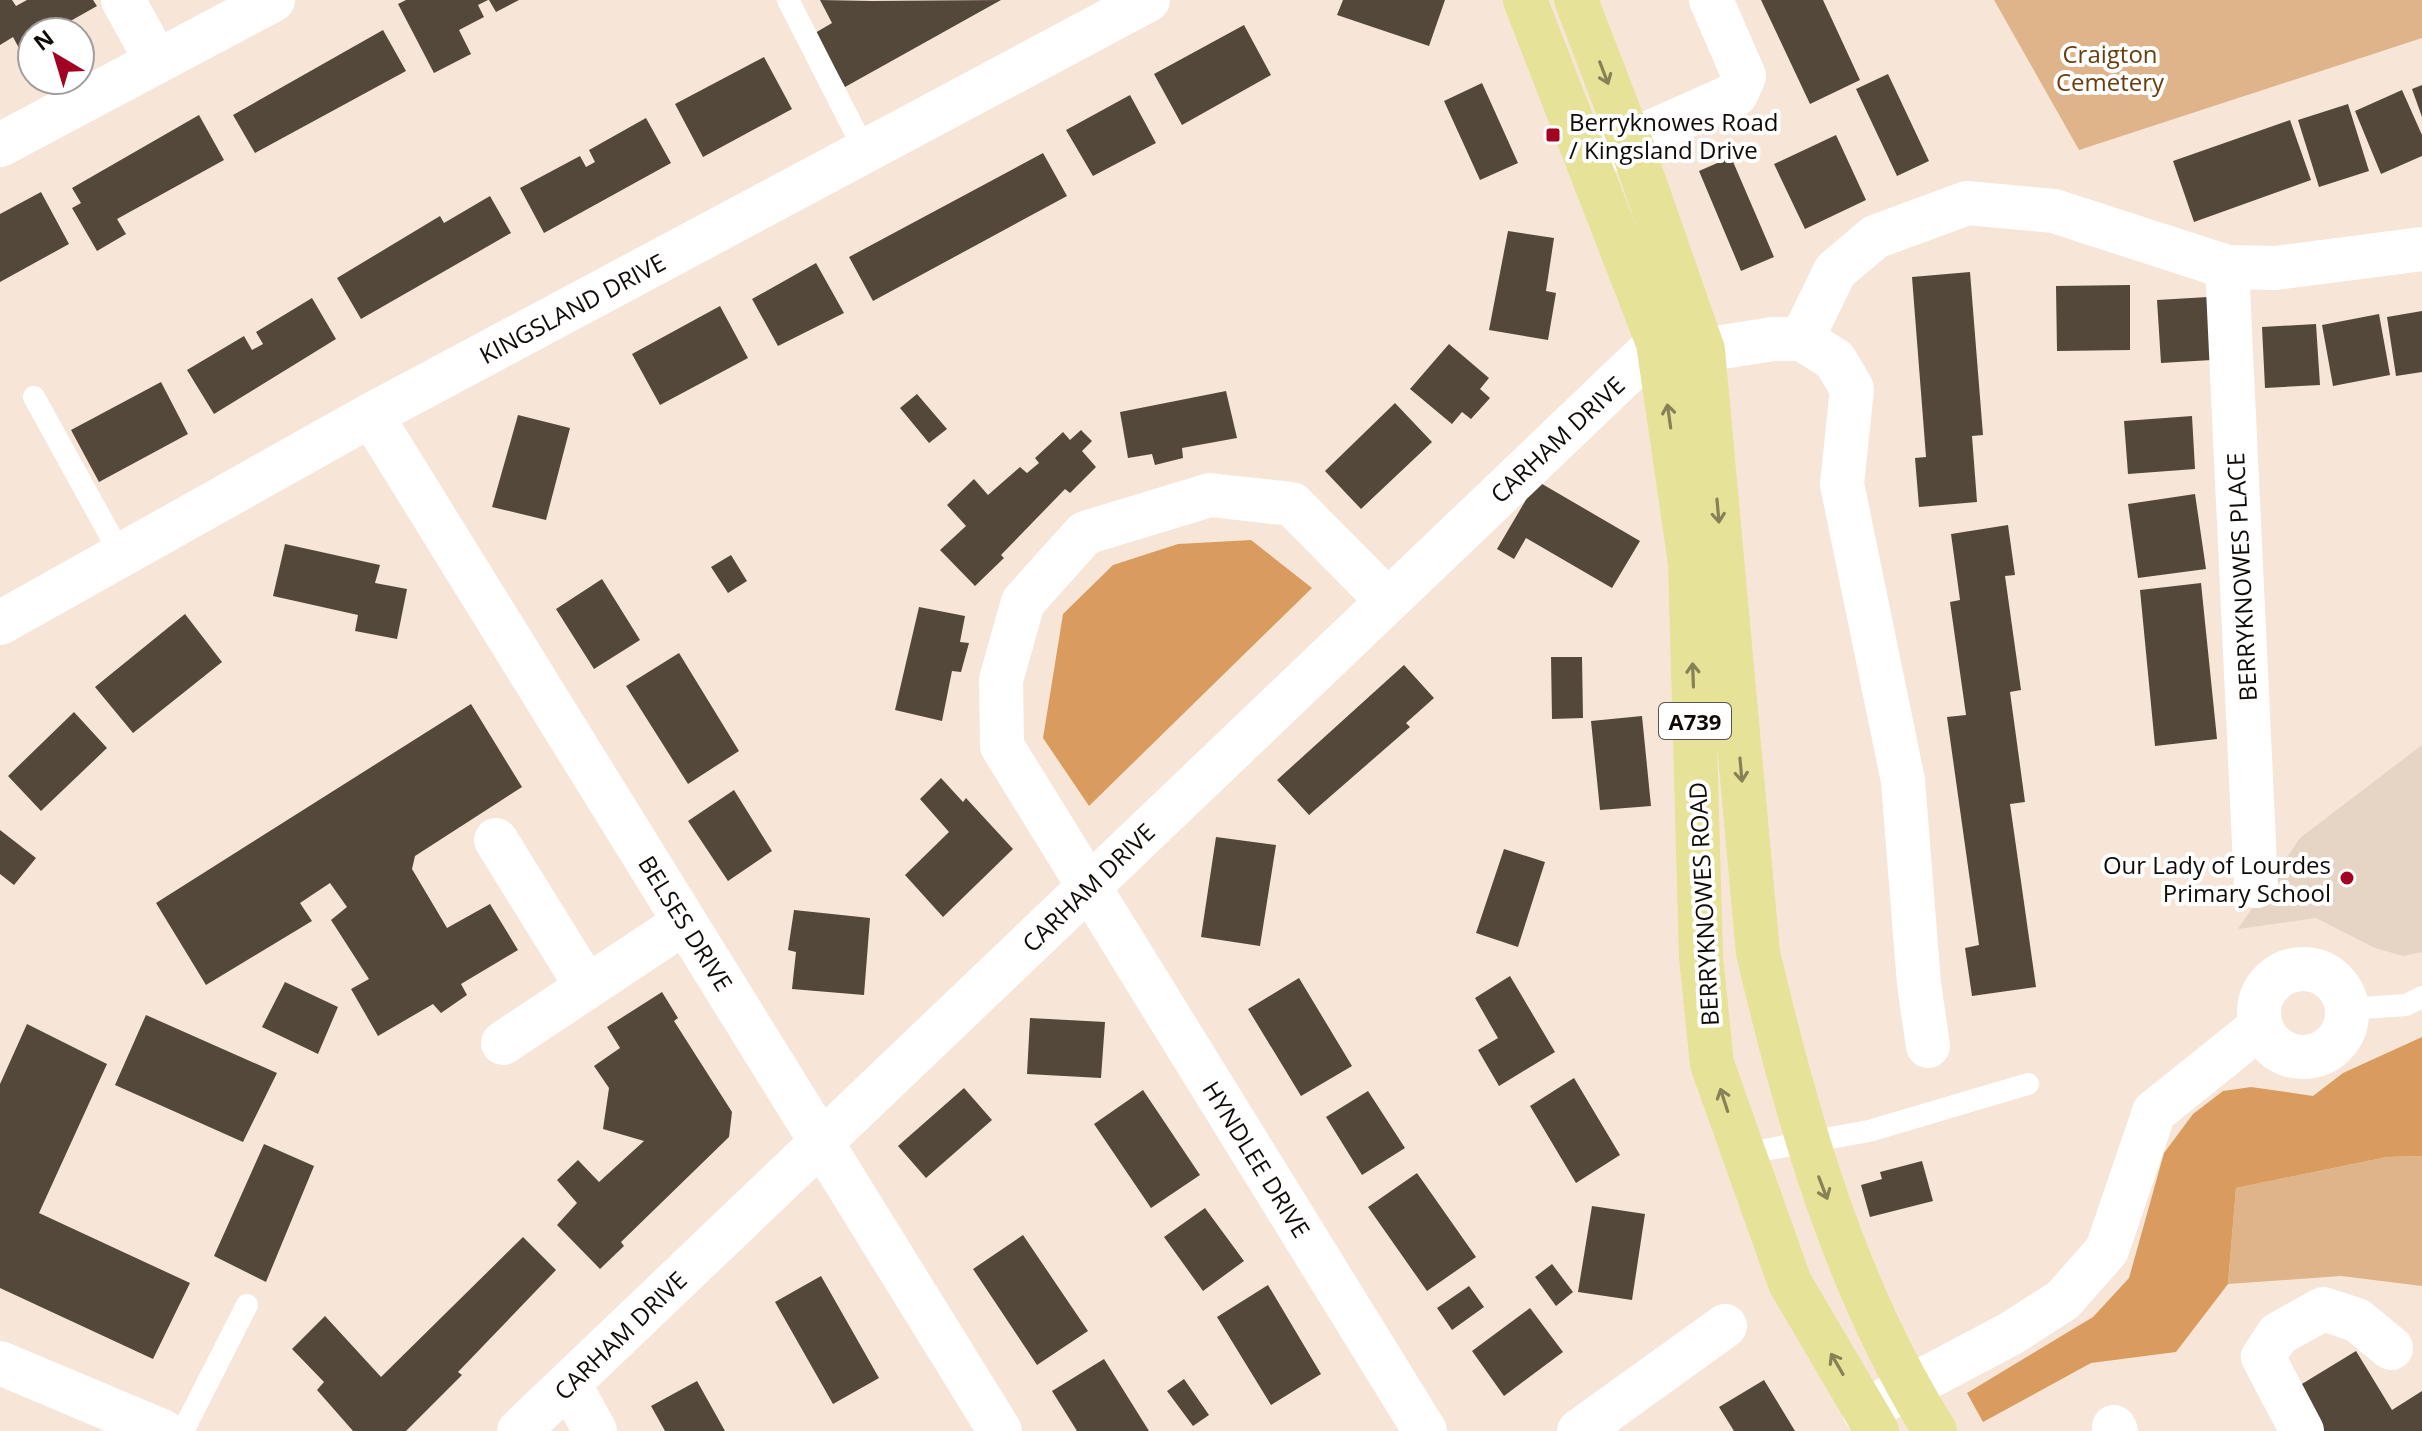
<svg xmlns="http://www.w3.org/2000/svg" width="2422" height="1431" font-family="'Open Sans',sans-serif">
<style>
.education{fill:#e6d4c4}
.green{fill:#e0b48b}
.forest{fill:#da9c5e}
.building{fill:#54483a}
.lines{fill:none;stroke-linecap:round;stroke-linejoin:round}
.service{stroke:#fff;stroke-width:22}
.minor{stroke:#fff;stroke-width:44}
.primary{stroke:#e6e297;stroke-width:44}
.oneway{stroke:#868156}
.poi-dot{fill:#a20322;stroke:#fff;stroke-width:3}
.labels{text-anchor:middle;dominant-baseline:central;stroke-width:8;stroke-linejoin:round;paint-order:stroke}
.shield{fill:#fff;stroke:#585451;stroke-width:2}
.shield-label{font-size:22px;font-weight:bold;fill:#110b07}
.park-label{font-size:24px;fill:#683e0d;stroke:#fff}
.poi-label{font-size:24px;fill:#110b07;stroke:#fff;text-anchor:start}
.street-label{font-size:24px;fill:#110b07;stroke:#fff}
</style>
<rect width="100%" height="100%" fill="#f7e6d7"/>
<path class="education" d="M2422 745V952L2403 956 2375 948 2316 918 2238 929 2300 838Z"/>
<path class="green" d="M1994 0H2422V38L2079 150Z
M2422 1156V1286L2341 1276 2228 1284 2236 1188 2387 1157Z"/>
<path class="forest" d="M1251 540 1312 588 1089 806 1043 738 1063 614 1113 565 1178 544Z
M2422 1037V1156L2387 1157 2236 1188 2228 1284 2176 1352 2091 1363 1983 1422 1967 1393 2093 1317 2129 1278 2164 1153 2193 1114 2223 1091 2251 1087 2313 1096 2343 1073Z"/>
<path class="building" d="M0 0H12L16 6 27 0H93L97 6 51 32H32V43L20 50 13 37 0 45Z
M406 0H488L478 5 484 17 459 30 471 54 434 73 398 4Z
M489 0H519L496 12Z
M820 0 872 1 1001 0 845 87 815 33 832 23Z
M1343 0H1445L1429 46 1337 15Z
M1761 0H1823L1860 80 1810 104Z
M1244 25 1271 75 1182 125 1154 74Z
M383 30 406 71 255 153 233 115Z
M764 57 792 109 703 157 675 104Z
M1888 74 1929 161 1897 176 1856 89Z
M1482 83 1518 163 1480 180 1444 101Z
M2422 85V117L2412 89Z
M2402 90 2422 135V156L2381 174 2355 111Z
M1130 95 1156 143 1093 176 1066 130Z
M2348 104 2369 171 2319 187 2298 120Z
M199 115 224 160 117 219 126 234 97 251 72 208 81 203 72 188Z
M646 118 671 163 544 233 520 188 580 156 586 167 595 162 589 150Z
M2290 120 2311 180 2194 222 2173 161Z
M1836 135 1866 200 1805 229 1774 164Z
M1043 153 1067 196 873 301 849 257Z
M1731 157 1774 257 1741 271 1699 171Z
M41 192 69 244 0 282V214Z
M490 196 511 233 361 319 337 278 440 216 444 223Z
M1508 231 1554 238 1546 291 1556 293 1548 340 1489 330Z
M816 263 844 313 778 346 752 299Z
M1970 272 1983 435 1972 436 1977 502 1919 507 1915 458 1926 457 1912 277Z
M2130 285V350L2057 351 2056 286Z
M2208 297 2212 360 2161 363 2157 300Z
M312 298 336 339 214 414 187 370 244 336 252 350 263 344 256 332Z
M720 306 748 358 660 405 632 354Z
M2422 311V372L2396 376 2387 317Z
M2379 314 2390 375 2333 386 2322 325Z
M2316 324 2320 385 2265 388 2262 327Z
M1449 344 1489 378 1480 389 1490 398 1471 419 1462 412 1452 424 1410 389Z
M161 382 188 434 99 482 71 430Z
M1226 391 1237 438 1182 448 1183 458 1155 465 1152 454 1128 458 1120 412Z
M917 394 947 429 929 443 900 408Z
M1395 403 1432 442 1361 509 1325 471Z
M518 415 570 428 546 520 492 507Z
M2192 416 2195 469 2128 474 2124 421Z
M1081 430 1092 441 1082 451 1096 467 1070 493 1065 489 1001 555 1004 558 975 586 940 550 966 526 947 505 974 479 988 495 1020 467 1027 473 1039 463 1035 458 1063 432 1070 440Z
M1537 481 1640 541 1612 588 1526 538 1514 559 1497 549Z
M2195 494 2206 569 2138 578 2128 504Z
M2008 525 2015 575 2005 576 2021 690 2010 692 2025 802 2010 804 2036 987 1972 996 1965 948 1979 945 1947 717 1966 715 1950 602 1960 600 1951 534Z
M285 544 380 565 375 583 407 589 397 639 355 631 358 615 273 596Z
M731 555 747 581 728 593 711 567Z
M602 579 640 640 594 669 556 609Z
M2201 583 2217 739 2155 746 2140 590Z
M919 607 965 616 960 642 969 643 961 672 952 671 942 721 895 710Z
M185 614 222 662 133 733 95 687Z
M679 653 739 751 688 784 626 686Z
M1551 657H1582L1583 718 1552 719Z
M1404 665 1434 698 1406 723 1410 727 1309 815 1277 780Z
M471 704 522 787 415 856 412 869 447 928 490 904 518 950 461 984 467 995 441 1013 433 1004 378 1036 351 989 369 979 331 920 347 907 330 883 300 903 312 921 206 985 156 903Z
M74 712 107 748 41 811 8 776Z
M1642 716 1651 806 1600 810 1591 721Z
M941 778 963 802 966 798 1013 849 943 917 905 875 949 832 920 799Z
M734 790 772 851 728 881 688 821Z
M0 830 36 858 14 885 0 874Z
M1216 837 1276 845 1260 946 1201 937Z
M1504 849 1545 862 1518 947 1476 933Z
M794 910 870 918 864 995 792 989 796 952 788 950Z
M1510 976 1555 1052 1499 1086 1478 1050 1498 1038 1475 998Z
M1299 978 1352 1066 1301 1096 1248 1009Z
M285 982 338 1007 318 1054 262 1027Z
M662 992 678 1018 674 1021 732 1112 729 1137 621 1242 624 1246 600 1269 557 1225 577 1203 557 1180 578 1160 599 1182 644 1141 603 1129 609 1088 594 1066 620 1048 607 1027Z
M146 1015 277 1073 243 1142 115 1085Z
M1030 1018 1105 1022 1101 1078 1027 1074Z
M27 1024 107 1064 39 1213 190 1283 153 1359 0 1288V1084Z
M1574 1078 1620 1155 1576 1183 1530 1106Z
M964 1088 992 1120 926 1178 898 1146Z
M1143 1090 1200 1175 1151 1208 1094 1124Z
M1368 1091 1405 1148 1362 1175 1326 1117Z
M264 1144 314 1166 266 1282 214 1256Z
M1922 1161 1933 1201 1870 1217 1861 1185 1882 1179 1880 1172Z
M1417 1173 1476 1257 1427 1291 1368 1207Z
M1592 1206 1645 1214 1632 1300 1578 1292Z
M1205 1208 1244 1261 1203 1291 1164 1237Z
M1023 1235 1088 1331 1037 1365 973 1269Z
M523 1237 556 1270 458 1372 462 1375 406 1431H353L317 1390 324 1382 292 1349 325 1316 381 1377Z
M1552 1264 1573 1292 1556 1306 1535 1277Z
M821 1276 879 1378 833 1404 775 1302Z
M1268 1285 1321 1374 1271 1405 1217 1317Z
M1469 1286 1484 1307 1452 1330 1437 1308Z
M1530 1308 1563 1352 1504 1396 1472 1351Z
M2356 1351 2392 1410 2422 1391V1431H2318L2292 1390Z
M1104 1359 1149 1431H1077L1052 1391Z
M1184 1379 1209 1415 1193 1426 1167 1391Z
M1764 1380 1795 1431H1734L1719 1407Z
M697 1381 725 1431H665L651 1406Z"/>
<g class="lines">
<path class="service" d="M788 0 865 151
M34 397 121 555
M2347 1009 2406 1005 2422 997
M1742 1154 1869 1131 2028 1084
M183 1431 247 1305"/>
<path class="minor" d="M123 0 157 62
M0 145 273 0
M1594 157 1736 94 1744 76 1711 0
M2227 267 2256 886
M1802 339 1835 271 1875 237 1967 203 2054 211 2227 267 2275 268 2422 249
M371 415 1000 1431
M1386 599 1292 504 1210 495 1085 533 1023 602 1001 680 1002 746 1425 1431
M0 623 371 415 1148 0
M496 840 587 987
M2259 1013a44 44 0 1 1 88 0a44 44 0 1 1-88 0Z
M503 1043 685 922
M0 1363 162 1431
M569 1384 595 1431
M1864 1411 2010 1334 2063 1300 2107 1250 2154 1112 2261 1026
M2114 1427 2116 1431
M519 1431 1658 343 1703 350 1773 339H1802L1835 360 1852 389 1842 484 1903 781 1919 984 1928 1046
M1579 1431 1725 1326
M2302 1431 2263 1357 2278 1334 2323 1309 2357 1320 2391 1348"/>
<path class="primary" d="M1525 0 1658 343 1690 563 1701 957 1712 1064 1790 1283 1877 1431
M1576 0 1630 141 1703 350 1758 953C1797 1118 1844 1286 1935 1431"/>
</g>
<defs><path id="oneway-shaft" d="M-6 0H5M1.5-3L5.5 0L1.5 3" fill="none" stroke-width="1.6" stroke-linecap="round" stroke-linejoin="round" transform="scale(2)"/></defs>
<g class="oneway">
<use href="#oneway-shaft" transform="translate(1604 73) rotate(69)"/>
<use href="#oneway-shaft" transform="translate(1669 416) rotate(-98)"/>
<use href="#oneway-shaft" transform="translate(1718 511) rotate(85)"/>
<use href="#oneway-shaft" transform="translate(1693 675) rotate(-92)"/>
<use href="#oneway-shaft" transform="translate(1741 770) rotate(85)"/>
<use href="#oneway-shaft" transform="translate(1724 1100) rotate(-108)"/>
<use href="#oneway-shaft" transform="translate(1823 1188) rotate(69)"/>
<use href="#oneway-shaft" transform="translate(1837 1364) rotate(-120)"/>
</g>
<g class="poi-dot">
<rect x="1545" y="127" width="16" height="16" rx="4"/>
<circle cx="2347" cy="878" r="8"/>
</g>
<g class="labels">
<rect class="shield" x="1659" y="703" width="72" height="36" rx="6"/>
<g class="shield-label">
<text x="1695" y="721">A739</text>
</g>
<g class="park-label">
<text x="2110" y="53">Craigton<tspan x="2110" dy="28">Cemetery</tspan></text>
</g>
<g class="poi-label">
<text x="1569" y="121">Berryknowes Road<tspan x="1569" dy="28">/ Kingsland Drive</tspan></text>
<text x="2331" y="864" text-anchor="end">Our Lady of Lourdes<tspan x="2331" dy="28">Primary School</tspan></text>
</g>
<g class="street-label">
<text transform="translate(572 308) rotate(-28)">KINGSLAND DRIVE</text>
<text transform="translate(1557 439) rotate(-43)">CARHAM DRIVE</text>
<text transform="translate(2241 577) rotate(-93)">BERRYKNOWES PLACE</text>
<text transform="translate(1088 887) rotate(-44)">CARHAM DRIVE</text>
<text transform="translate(1703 904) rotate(-93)">BERRYKNOWES ROAD</text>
<text transform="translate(686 923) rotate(58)">BELSES DRIVE</text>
<text transform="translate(1257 1159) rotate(58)">HYNDLEE DRIVE</text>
<text transform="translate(620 1335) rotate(-44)">CARHAM DRIVE</text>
</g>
</g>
<g transform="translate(56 56) rotate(322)"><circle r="38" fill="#ffffff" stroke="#a09d9c" stroke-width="2"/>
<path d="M0-6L14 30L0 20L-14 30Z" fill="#a20322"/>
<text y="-12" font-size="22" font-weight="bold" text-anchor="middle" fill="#110b07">N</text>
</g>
</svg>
